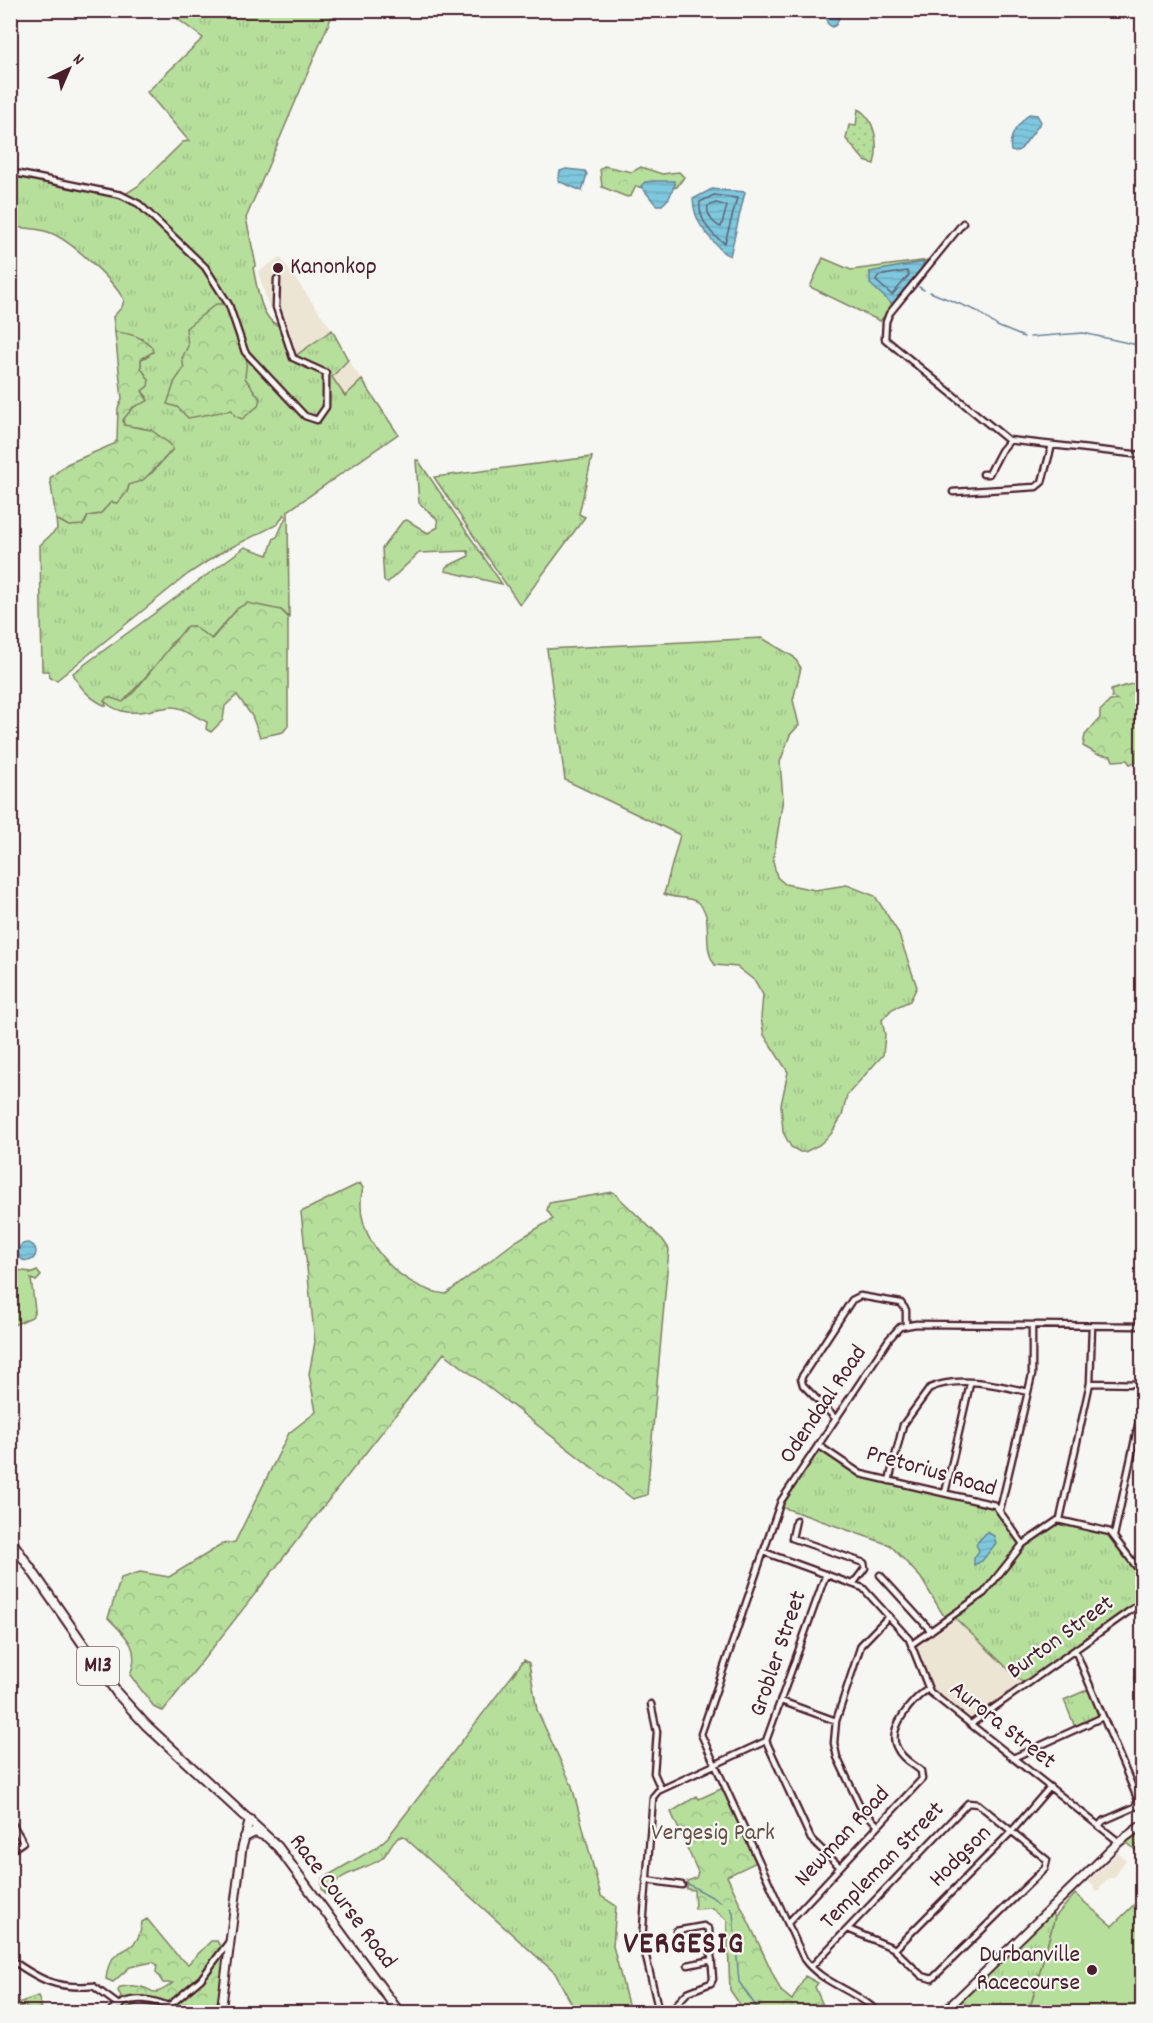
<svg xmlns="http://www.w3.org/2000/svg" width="1153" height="2023" font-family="Dekko,sans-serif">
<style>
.built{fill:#ede5d4}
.grass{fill:url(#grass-tufts);stroke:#807f64;stroke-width:1.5;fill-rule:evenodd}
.forest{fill:url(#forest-crowns);stroke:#807f64;stroke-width:1.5}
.garden{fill:url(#garden-dots);stroke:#807f64;stroke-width:1.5}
.pitch{fill:#b6df9c;stroke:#807f64;stroke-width:1.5}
.water{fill:url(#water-rules);stroke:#698496;stroke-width:1.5}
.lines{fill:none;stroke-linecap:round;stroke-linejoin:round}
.shore{stroke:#5f6373;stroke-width:1.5}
.stream{stroke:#698496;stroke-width:1.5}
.minor-casing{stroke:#4a1f2b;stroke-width:9}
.secondary-casing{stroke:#4a1f2b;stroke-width:11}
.primary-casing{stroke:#4a1f2b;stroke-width:12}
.minor{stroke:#f6f6f2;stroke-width:4.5}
.secondary{stroke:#f6f6f2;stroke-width:7}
.primary{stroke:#f6f6f2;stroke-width:8}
.poi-dot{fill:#4a1f2b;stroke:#f6f6f2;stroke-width:2}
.labels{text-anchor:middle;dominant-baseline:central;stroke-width:4.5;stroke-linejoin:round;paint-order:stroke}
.shield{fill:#f6f6f2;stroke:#7e6067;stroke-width:1.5}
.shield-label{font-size:22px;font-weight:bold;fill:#4a1f2b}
.poi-label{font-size:24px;fill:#4a1f2b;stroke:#f6f6f2;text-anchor:start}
.street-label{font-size:24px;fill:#4a1f2b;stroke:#f6f6f2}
.park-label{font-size:24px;fill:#654f47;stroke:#f6f6f2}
.district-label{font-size:30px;font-weight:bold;letter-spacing:1.5px;fill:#4a1f2b;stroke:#f6f6f2}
</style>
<defs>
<pattern id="grass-tufts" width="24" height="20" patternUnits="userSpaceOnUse" patternTransform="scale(1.5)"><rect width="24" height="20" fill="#b6df9c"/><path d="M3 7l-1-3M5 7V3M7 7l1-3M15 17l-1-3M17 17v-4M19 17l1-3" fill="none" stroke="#9ebf87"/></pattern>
<pattern id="forest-crowns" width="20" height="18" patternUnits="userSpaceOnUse" patternTransform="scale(1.5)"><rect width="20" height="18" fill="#b6df9c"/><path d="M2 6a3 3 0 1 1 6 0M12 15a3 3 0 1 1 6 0" fill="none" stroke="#9ebf87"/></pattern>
<pattern id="garden-dots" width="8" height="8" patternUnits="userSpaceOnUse" patternTransform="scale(1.5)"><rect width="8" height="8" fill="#b6df9c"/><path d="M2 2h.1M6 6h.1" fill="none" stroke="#9ebf87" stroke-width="1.8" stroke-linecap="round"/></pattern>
<pattern id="water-rules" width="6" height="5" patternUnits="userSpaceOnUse" patternTransform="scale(1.5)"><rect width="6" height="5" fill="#7ec8de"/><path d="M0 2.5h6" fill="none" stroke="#6eabbf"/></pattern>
</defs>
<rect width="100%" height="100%" fill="#f6f6f2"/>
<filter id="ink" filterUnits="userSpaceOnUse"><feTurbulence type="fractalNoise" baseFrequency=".0167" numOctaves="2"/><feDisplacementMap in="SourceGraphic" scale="12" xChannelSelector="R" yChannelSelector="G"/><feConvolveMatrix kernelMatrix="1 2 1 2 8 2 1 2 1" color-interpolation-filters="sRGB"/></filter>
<g filter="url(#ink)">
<path class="built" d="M280 257 332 330 295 356 279 306 269 308 258 272Z
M348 360 362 380 345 396 332 377Z
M954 1618 1023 1683 973 1719 931 1689 916 1648 917 1644Z
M1118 1853 1126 1860 1114 1878H1109L1100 1887V1891H1094V1886L1088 1881Z"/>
<path class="grass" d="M167 11H334L246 218 256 265 253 268C257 285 261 329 286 326L295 356 332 330 348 360 332 377 345 396 362 380 398 434 288 511 289 617 281 610 238 608 211 639 193 626 170 644 168 652 123 702 105 701 106 706C92 700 79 688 73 673L245 547 268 555 274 538 277 537 286 517 284 514 278 524 220 553 188 574 57 680 50 678 49 671H42L40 545 57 529 56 519 69 526 85 523 88 516 100 514 111 502 116 503 127 492 129 485 152 473 173 449C163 438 146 424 130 428L124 425 123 420 128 412 147 397 142 391 149 380 141 368V359L149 356 142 339 115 332 113 317 122 307 124 300C113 280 70 239 48 232 36 228 23 228 11 227V169L127 193 138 186 183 142 189 141 147 92 203 38Z
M823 258 851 270 929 260 932 262 880 321 810 287ZM924 262 921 271 892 304 871 283 870 272Z
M592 457 579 514 585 517 520 605 434 477Z
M416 460H418L502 584 445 571 446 567 469 556 468 551 419 553 387 583 384 581 382 548 403 521 407 520 428 533 438 527 437 519 419 503Z
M762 638 794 657 801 668 793 700 799 725 790 735 780 762 783 799 773 861 777 877 785 884 815 890 847 885 875 896 898 932 917 987 910 1001 892 1009 882 1020 885 1035 883 1055 847 1095 842 1116 831 1134 819 1145 805 1152H800L791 1147 783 1132 781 1105 788 1072 764 1035 761 1018 763 995 755 981 737 967 715 965C700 945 716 915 697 902 688 896 674 899 664 894L680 835 565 780 547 649Z
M821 1451 860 1476 994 1507 1019 1545 985 1589 945 1618 921 1578 890 1545 782 1507 815 1453Z
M1058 1523 1106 1533 1114 1539 1142 1578V1599L1024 1684 955 1618 989 1592 1025 1545Z
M524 1660 529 1663 537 1710 572 1786 601 1896 616 1906 613 1946 630 2012H576L555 1973 403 1836C390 1839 390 1852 381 1859 364 1871 335 1872 327 1895L322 1889V1879L377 1847 388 1837Z
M1089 1689 1098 1716 1075 1727 1064 1700Z
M1142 1828V1839L1135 1847 1142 1853V1856L1125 1841Z
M1051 1913 1055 1917 1029 2012H947Z"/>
<path class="forest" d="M604 166 632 172 641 167 662 174 679 172 684 177 677 187 673 188 675 184 642 188 636 186 631 196 627 197 602 187 600 169Z
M216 304H224L228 309 238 342 247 358 245 378 260 399 258 406 242 419 235 416 232 410 188 418 177 407 167 404 175 381 184 368 182 358 188 346 186 328Z
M115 332C129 333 142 336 152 347L153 352 141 359V368L149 380 148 386 142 391 148 401 133 407 123 420 124 425 151 430 170 444 173 449C163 460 154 470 143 480 139 483 134 482 129 485L127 492 118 503 111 502 100 514 88 516 83 525 69 526 56 519 50 478 67 464 114 444 117 440 118 408 122 399Z
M247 603 281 610 288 617V726L283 732 260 737 252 716 237 695 225 706 223 720 211 732 206 729 207 722C197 718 183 706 172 707 147 709 126 721 104 701L108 697 123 702 134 692 187 626H193L212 639 238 608Z
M1142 681V760L1130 764 1127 760 1113 761 1111 756 1097 754 1083 746 1085 735 1100 718V711L1110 701 1117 700 1112 697 1111 690Z
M360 1183 363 1188C350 1235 399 1289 446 1294L516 1241 553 1219 547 1210 549 1203 613 1192 663 1240 669 1249 647 1495 633 1499 444 1353 163 1711 155 1708 130 1675C141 1648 127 1637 108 1618L121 1578 140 1572 169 1577 223 1544 235 1542 289 1433 316 1412 309 1374 315 1342 301 1212Z
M723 1788 757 1862 727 1876 781 1991 792 2000 805 1976 818 1983 815 1987 826 2012H745L730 1990 727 1920 712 1908 695 1909 694 1890 687 1889V1881L696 1878 698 1872 671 1812 697 1796 699 1799Z
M147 1919 176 1954 188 1964 211 1941H217L225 1954 218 2012H163V2009L139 2003 119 2012 115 2011 121 1996 118 1991 120 1987C125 1987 131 1985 135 1986 156 1987 148 2001 173 1983H163L156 1972 157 1965 153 1962 130 1967 113 1982 106 1979C110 1938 138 1962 142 1922Z"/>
<path class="garden" d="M858 109C876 119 879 146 874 164L865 161 846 139 849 125 856 126Z
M38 1996 43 2012H22L18 2003Z"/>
<path class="pitch" d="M16 1270 30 1272V1274L37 1271 41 1276 36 1281 31 1279 35 1310 32 1317 14 1325 11 1324 10 1273Z
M1075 1894 1112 1926 1142 1897V2012H1029L1055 1917Z"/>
<path class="water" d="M828 11H842L836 25 832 27 827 23Z
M1029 114 1037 115 1041 122 1021 149 1015 152 1011 151C1008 135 1018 125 1029 114Z
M566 169 585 171 587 174 582 191 558 181 560 171Z
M657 181H674L675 184 669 198 662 205H656L641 186 645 182Z
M712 189 745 192 730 256 724 253C708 236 694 223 693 199Z
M924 262 921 271 892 304 870 284V272Z
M18 1252a9 9 0 1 1 18 0a9 9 0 1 1-18 0Z
M987 1532 994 1536 996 1543 982 1561 974 1565V1558L979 1551 976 1544Z"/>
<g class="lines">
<path class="shore" d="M714 195 737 198 725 243C711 236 698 218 700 202Z
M716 203 727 206 721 227C713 224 706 214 708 206Z
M907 271 909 275 892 295 876 281 878 276Z"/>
<path class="stream" d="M919 287 924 290
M930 292 977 311 997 326 1024 337
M1030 337 1083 333 1142 346
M688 1884 721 1902
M730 1908 733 1912 739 1982 760 2012"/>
<g class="minor-casing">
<path id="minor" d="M10 172 121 195 139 204 205 267 229 305 245 352 305 416 317 420 326 407V373L293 358 276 307 277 279
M963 223 889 314 886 322 885 339 1008 440 1142 455
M983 474H989L1001 451 1010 440
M953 492 1036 487 1042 482 1052 445
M1090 1383 1142 1384
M1142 1384V1400
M836 1419 803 1385 801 1378 852 1300 860 1296 901 1303 906 1310V1325
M818 1445 861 1474 995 1505 1023 1544
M889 1481 903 1425 930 1388C958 1375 999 1385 1028 1392
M945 1493 970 1384
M1000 1510 1032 1375V1325
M1060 1519 1090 1383 1092 1326
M796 1520 792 1538 864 1563 865 1568 853 1584
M1114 1536 1142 1407
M764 1552 863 1588 909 1639 930 1692 1119 1842
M880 1575 931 1631
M912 1644 984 1593 1023 1544 1058 1520 1110 1532 1142 1574
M1075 1650 1138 1800 1135 1807 1103 1821 1099 1826
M1139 1678 1142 1693
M781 1701 836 1721
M651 1704 657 1732 654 1773 661 1789
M971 1724 1142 1602
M766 1741 826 1574
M766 1741 811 1839 840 1867
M1013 1758 1103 1717
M10 1820 23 1842 10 1851
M878 1826 860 1806 837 1757 834 1743 836 1721 861 1645 889 1616
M646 1880 682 1885
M788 1923 922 1779 921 1771C913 1764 901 1758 897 1748 886 1729 913 1699 928 1689
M895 1949 1012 1831 1050 1787
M10 1959C40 1980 56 1989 93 1986L120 2006
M688 1965 712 1960
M811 1967 968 1803 978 1804 1047 1860 1045 1868 932 1979 922 1976 893 1948 848 1929
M169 2006 201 1979 228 1943
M110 2012C129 1991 159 2000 181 2012
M659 2012 642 1940 653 1797 658 1791 766 1741
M669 2012 688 1992 711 1983 713 1979 709 1929 704 1926 676 1931
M878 2012C856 1990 822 1984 804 1959L701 1734 781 1501 889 1339 900 1327 916 1324 1142 1326"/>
</g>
<g class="secondary-casing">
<path id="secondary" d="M221 2012 242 1848 250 1819
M944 2012 1119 1842 1142 1825"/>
</g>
<g class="primary-casing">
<path id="primary" d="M10 1539 117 1693 146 1725 278 1847 399 2012
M245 1837 255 1832 265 1836"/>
</g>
<use href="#minor" class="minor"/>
<use href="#secondary" class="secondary"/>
<use href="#primary" class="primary"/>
</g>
</g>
<g class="poi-dot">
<circle cx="278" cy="268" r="6"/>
<circle cx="1092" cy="1970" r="6"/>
</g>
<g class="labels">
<rect class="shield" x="77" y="1647" width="42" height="38" rx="4.5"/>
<g class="shield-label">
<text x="98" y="1666">M13</text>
</g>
<g class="poi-label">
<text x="290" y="268">Kanonkop</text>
<text x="1080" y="1956" text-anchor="end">Durbanville<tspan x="1080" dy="28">Racecourse</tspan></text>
</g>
<g class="street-label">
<text transform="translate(824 1405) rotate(-56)">Odendaal Road</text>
<text transform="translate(931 1472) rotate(16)">Pretorius Road</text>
<text transform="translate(1061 1638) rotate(-36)">Burton Street</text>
<text transform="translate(779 1654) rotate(-71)">Grobler Street</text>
<text transform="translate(1002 1726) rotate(38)">Aurora Street</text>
<text transform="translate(843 1837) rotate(-47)">Newman Road</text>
<text transform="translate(961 1857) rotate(-45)">Hodgson</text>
<text transform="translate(883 1866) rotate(-46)">Templeman Street</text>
<text transform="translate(342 1902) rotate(53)">Race Course Road</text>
</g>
<g class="park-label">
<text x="713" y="1834">Vergesig Park</text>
</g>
<g class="district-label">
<text x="684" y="1946">VERGESIG</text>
</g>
</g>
<rect width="1153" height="2023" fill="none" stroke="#f6f6f2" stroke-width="36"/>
<rect x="18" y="18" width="1117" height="1987" fill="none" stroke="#4a1f2b" stroke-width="2" filter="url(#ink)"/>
<g transform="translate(69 69) rotate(44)" stroke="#f6f6f2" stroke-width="4.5" paint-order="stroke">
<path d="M0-4.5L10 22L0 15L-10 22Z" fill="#4a1f2b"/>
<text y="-9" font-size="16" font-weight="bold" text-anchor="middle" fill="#4a1f2b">N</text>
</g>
</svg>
